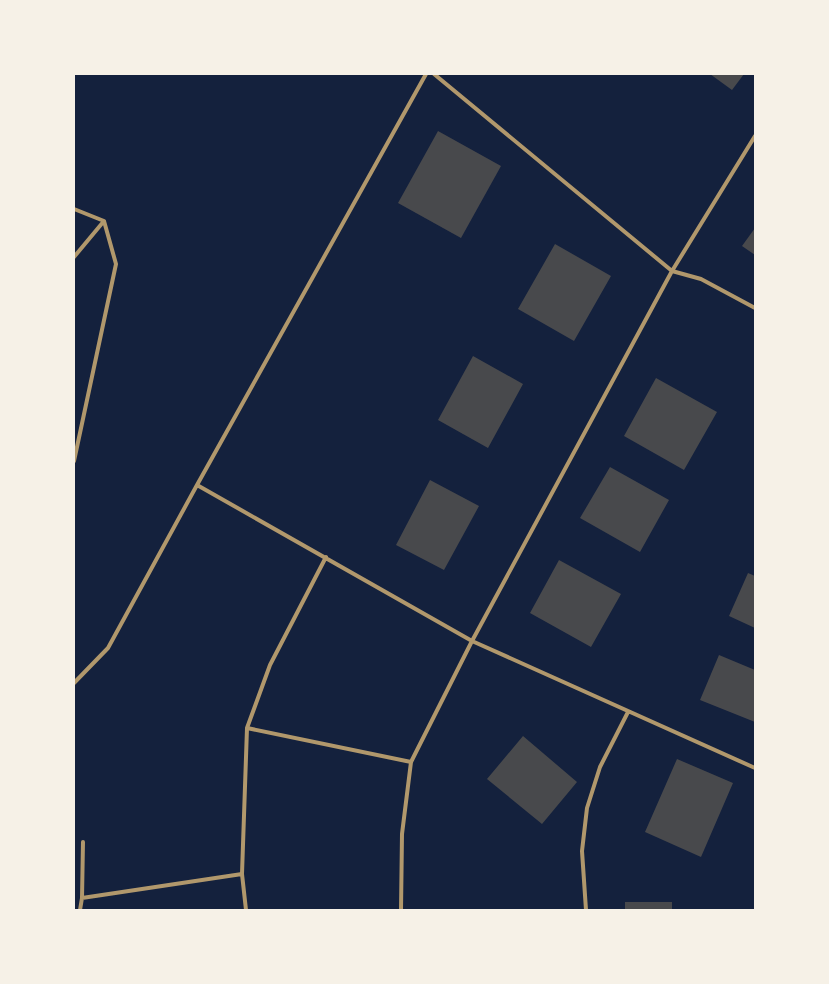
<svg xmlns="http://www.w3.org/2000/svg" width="829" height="984" font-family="Poppins,sans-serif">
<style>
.building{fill:#48494c}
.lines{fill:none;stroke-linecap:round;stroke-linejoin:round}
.minor{stroke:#b1986c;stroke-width:4}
</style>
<rect width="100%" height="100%" fill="#14213d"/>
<path class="building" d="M710 74H744L732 90Z
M438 131 501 166 461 238 398 203Z
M755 228V255L742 246Z
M555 244 611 276 574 341 518 309Z
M473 356 523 384 488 448 438 420Z
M656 378 717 412 684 470 624 436Z
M610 467 669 500 640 552 580 518Z
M430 480 479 506 444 570 396 545Z
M559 560 621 594 591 647 530 613Z
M748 573 755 576V628L729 616Z
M719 655 755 670V722L700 700Z
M523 736 577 782 542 824 487 779Z
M677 759 733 783 701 857 645 832Z
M625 902H672V910H625Z"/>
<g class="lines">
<path class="minor" d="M434 74 672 271 701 279 755 308
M74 209 104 221 116 264 74 461
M74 257 104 221
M197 485 472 641 755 768
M74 683 108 648 197 485 426 74
M247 728 411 762
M82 898 242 874
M80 910 82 898 83 842
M246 910 242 874 247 728 270 665 326 557
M401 910 402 834 411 762 472 641 672 271 755 136
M586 910 582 851 587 808 600 767 628 712"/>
</g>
<rect width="829" height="984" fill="none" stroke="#f6f1e7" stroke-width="150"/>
</svg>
